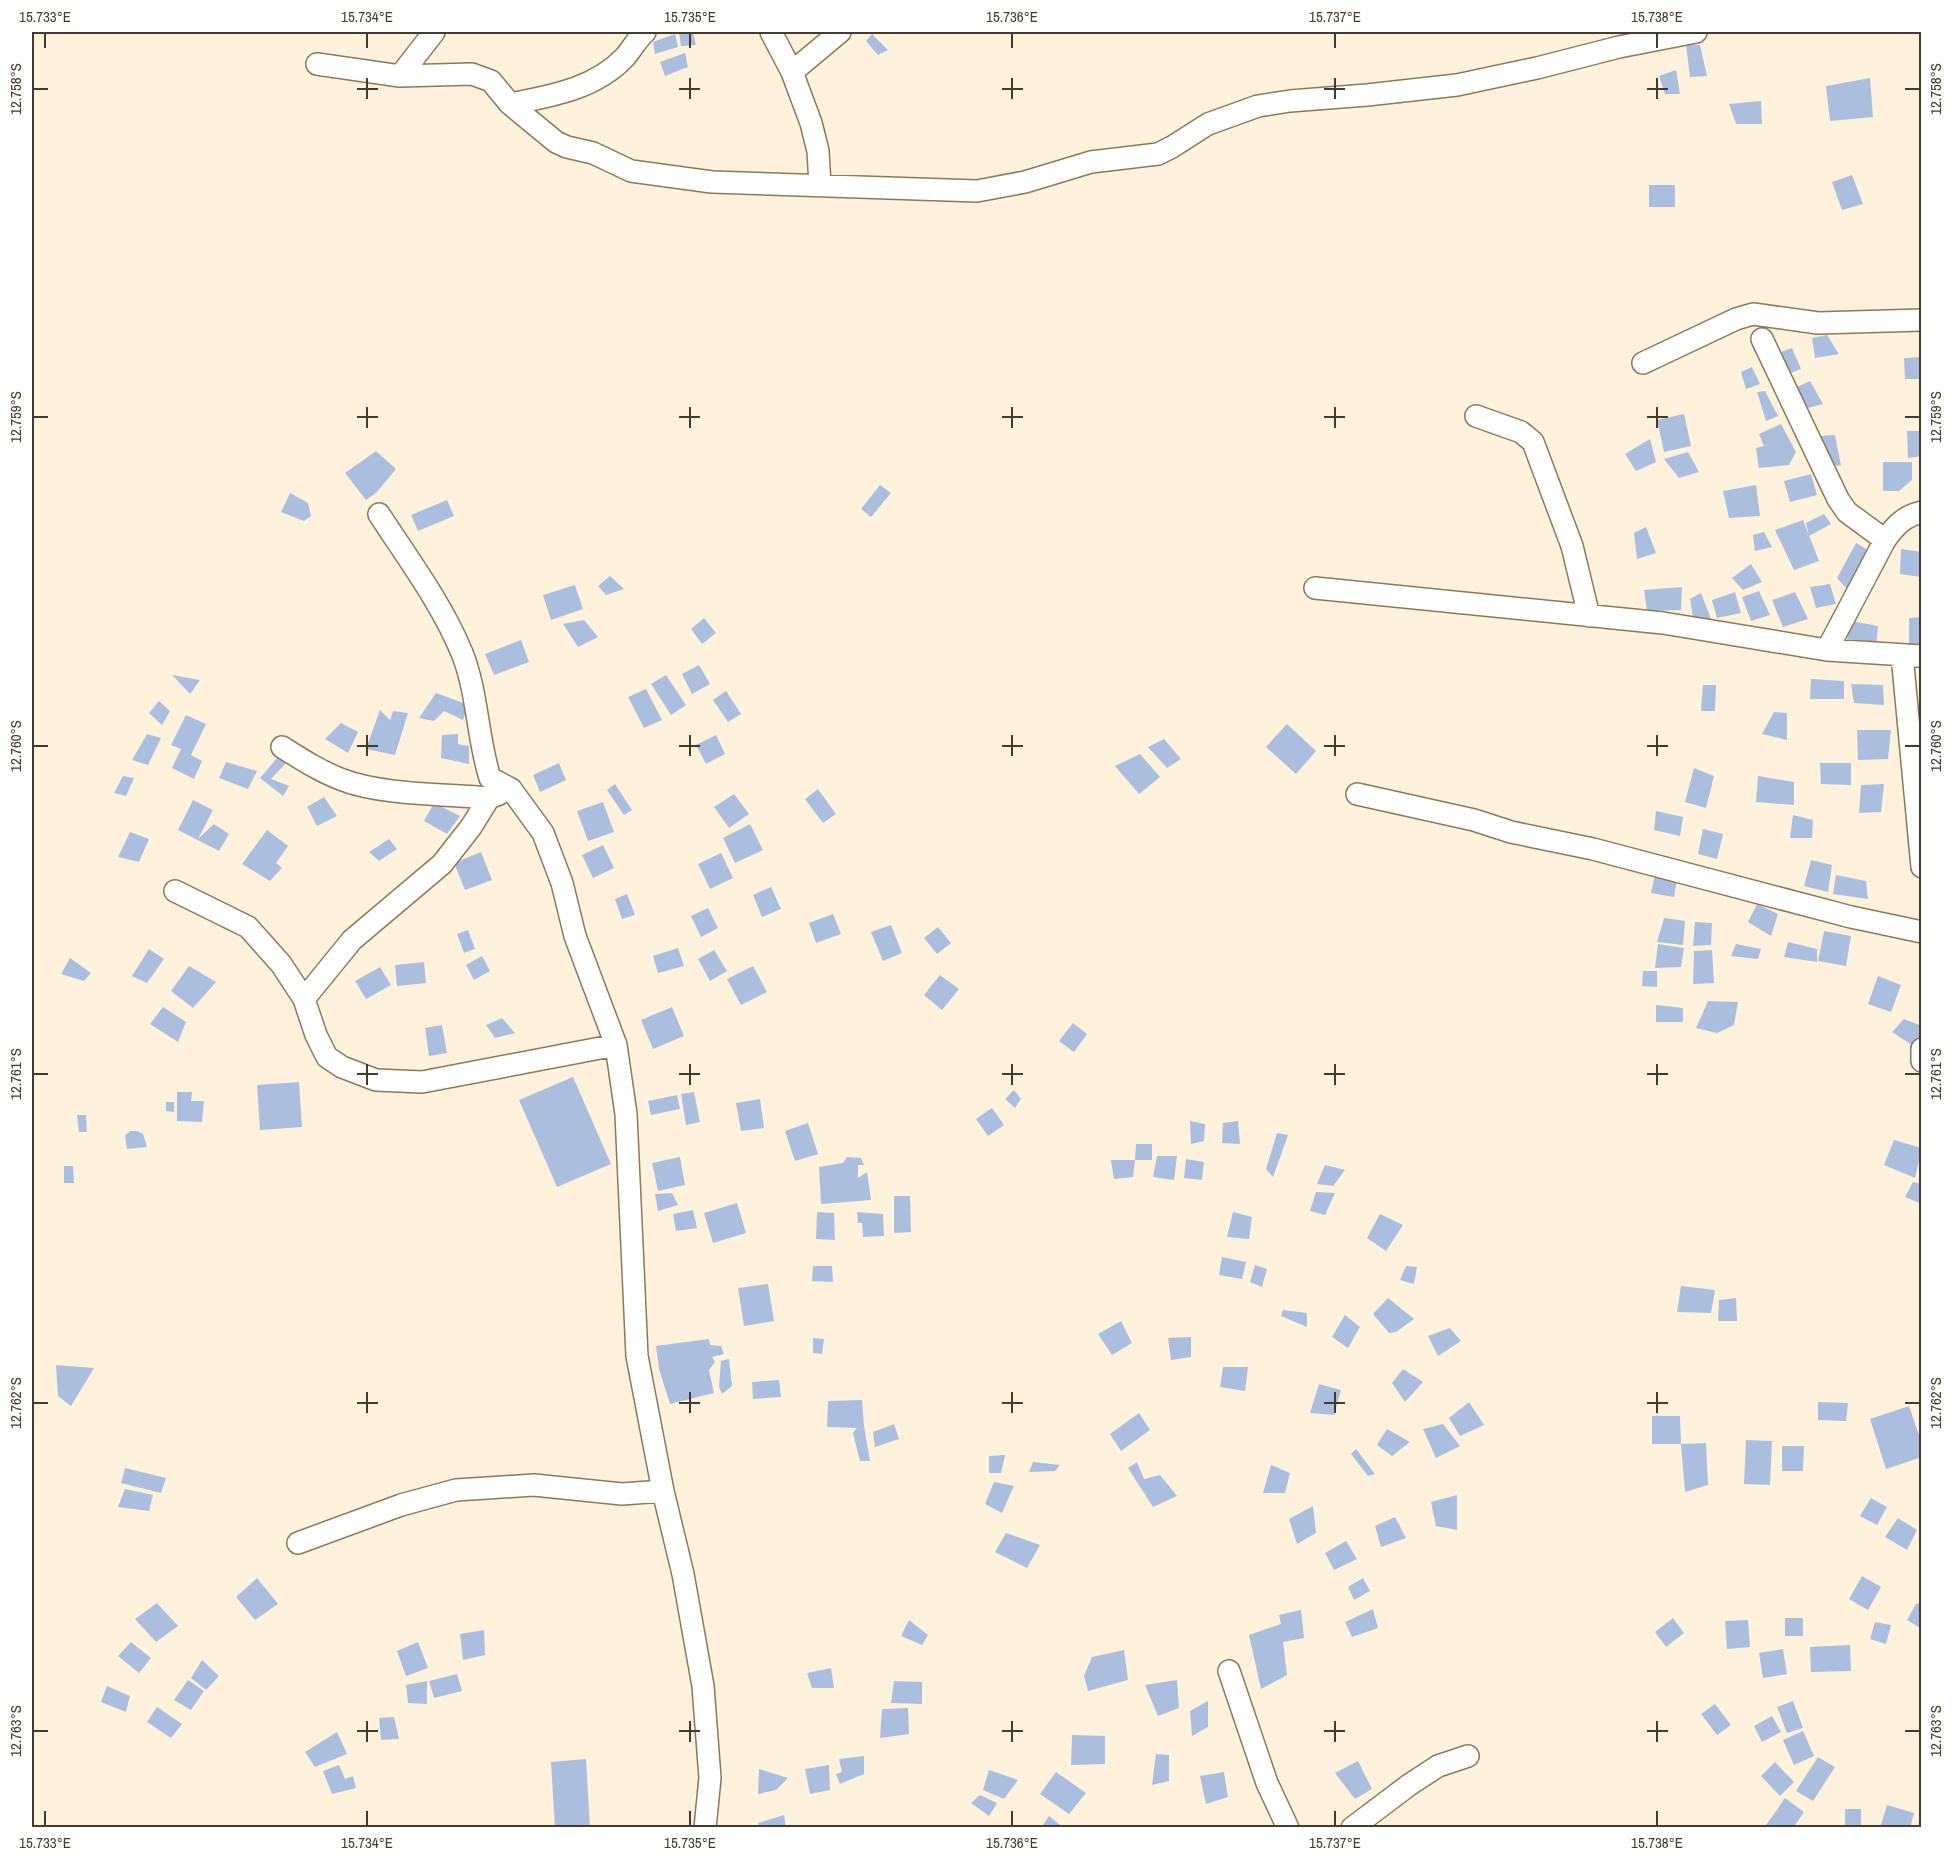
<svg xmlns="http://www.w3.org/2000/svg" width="1953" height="1859" font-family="'Archivo Narrow',sans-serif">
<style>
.building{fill:#abbede}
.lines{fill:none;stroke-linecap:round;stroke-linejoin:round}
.minor-casing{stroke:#8b7859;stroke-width:24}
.minor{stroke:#fff;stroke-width:21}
.ticks{fill:none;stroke:#433b2e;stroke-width:2}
.neatline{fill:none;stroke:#433b2e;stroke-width:2}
.ticks-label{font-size:15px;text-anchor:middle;fill:#433b2e}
</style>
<rect width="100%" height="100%" fill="#fef2dd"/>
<path class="building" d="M679 32H693L696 45 681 46Z
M675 34 678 47 655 54 653 42Z
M872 34 888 50 878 55 866 41Z
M1686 45H1700L1707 76 1690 77Z
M685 53 688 67 665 76 660 62Z
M1676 70 1680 94H1665L1659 76Z
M1870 78 1873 117 1830 121 1826 86Z
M1761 101 1762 124H1736L1729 104Z
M1852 175 1863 204 1842 210 1832 182Z
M1649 185H1675V207H1649Z
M1827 335 1839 354 1815 358 1812 338Z
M1792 348 1801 369 1773 380 1764 358Z
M1922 357V379H1905L1904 358Z
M1752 367 1760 384 1746 389 1741 372Z
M1810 381 1823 404 1804 409 1797 387Z
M1765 391 1778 416 1766 421 1757 392Z
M1684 414 1691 446 1664 452 1657 420Z
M1781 424 1796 452 1789 465 1759 468 1756 448 1764 446 1759 434Z
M1907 431H1922V456L1908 458Z
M1835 435 1841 466 1826 464 1819 436Z
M1650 439 1656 462 1636 471 1625 454Z
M376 451 396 469 376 493 366 500 345 473Z
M1688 452 1699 472 1679 478 1664 459Z
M1883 462H1912V480L1899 491H1883Z
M1811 474 1817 495 1790 502 1784 481Z
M880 485 891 493 871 517 861 509Z
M1756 485 1760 516 1729 518 1723 491Z
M290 493 308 503 311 516 304 521 281 512Z
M447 500 454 516 418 531 411 515Z
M1824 514 1831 524 1809 536 1806 523Z
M1803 520 1819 561 1794 570 1775 530Z
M1646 527 1656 553 1637 559 1634 533Z
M1764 532 1772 547 1755 551 1753 535Z
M1856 543 1873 553 1846 588 1837 578Z
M1901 549 1922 552 1921 577 1900 574Z
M1751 564 1762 582 1743 590 1732 578Z
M610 576 624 589 606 595 598 586Z
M1830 584 1836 604 1816 608 1810 587Z
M575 585 583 609 551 620 543 595Z
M1682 587 1681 610 1647 611 1644 590Z
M1759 591 1770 615 1751 621 1742 597Z
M1735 592 1741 613 1717 618 1712 600Z
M1795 592 1808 619 1783 627 1772 600Z
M1701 593 1713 624 1694 623 1690 599Z
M1922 617V650H1909V618Z
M704 618 716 633 702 644 691 629Z
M584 620 598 637 578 647 563 624Z
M1851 621 1878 626 1876 649 1847 641Z
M521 640 529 662 494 675 485 654Z
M699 665 710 684 692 694 682 674Z
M172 675 200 680 190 694Z
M666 675 686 705 671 715 651 684Z
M1811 679 1844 681V699H1810Z
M1851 684 1883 685 1884 705 1854 703Z
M1703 685H1716L1715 711H1701Z
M646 689 662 720 644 728 628 697Z
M726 691 741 714 728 722 713 700Z
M436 693 469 705 463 720 444 711 434 721 419 718Z
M159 701 170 711 162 725 149 713Z
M380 710 390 720 393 711 408 713 395 755 366 749Z
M1774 712 1787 713V740L1762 734Z
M186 715 206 724 191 755 202 761 194 779 172 768 181 749 171 745Z
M341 723 358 732 348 753 325 739Z
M1287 724 1316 751 1296 774 1266 747Z
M1857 730H1891L1888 759 1858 760Z
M147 734 161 738 148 765 132 760Z
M458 734V744L469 746V764L441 758 442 735Z
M716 735 725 754 706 764 696 745Z
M1164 739 1181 759 1167 768 1148 747Z
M1140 754 1160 777 1139 794 1115 766Z
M278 757 287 762 271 779 289 786 283 796 260 778Z
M226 762 257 771 248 789 219 778Z
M559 763 566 780 540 792 533 775Z
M1820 763H1851V785L1821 784Z
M1694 768 1714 776 1706 808 1685 802Z
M123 776 134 778 126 796 114 793Z
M1758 776 1794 782V805L1756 802Z
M615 784 632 810 624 815 607 790Z
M1884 784 1881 812 1859 813 1861 785Z
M818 789 836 814 823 823 805 799Z
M734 794 749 814 729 828 714 807Z
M324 797 337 816 317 826 307 807Z
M193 800 213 810 198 839 214 824 229 834 219 851 178 830Z
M603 802 614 832 588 841 577 811Z
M434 803 460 816 447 834 424 821Z
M1656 811 1683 817 1680 836 1654 830Z
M1793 815 1813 820 1812 838H1790Z
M750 824 763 850 735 863 723 838Z
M1703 829 1723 834 1717 859 1698 854Z
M267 830 288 846 276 863 282 868 270 881 242 864Z
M130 832 149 839 139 862 118 857Z
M389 839 397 849 379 861 369 852Z
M603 845 614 868 593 878 582 855Z
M481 852 492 880 465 890 454 863Z
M721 853 733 878 710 889 698 864Z
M1811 860 1832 865 1828 892 1804 886Z
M1656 869 1678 875 1674 897 1651 893Z
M1836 875 1866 881 1868 899 1833 894Z
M771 887 781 909 762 917 753 895Z
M627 894 635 915 622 919 615 899Z
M1757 904 1778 914 1771 936 1748 922Z
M708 908 718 928 701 937 691 916Z
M833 914 841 934 816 943 809 923Z
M1664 918 1685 921 1683 945 1657 942Z
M1695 922 1712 923 1711 945 1693 946Z
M891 925 902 953 883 961 871 932Z
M938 927 951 943 937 954 924 938Z
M468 930 475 949 464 953 457 934Z
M1824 931 1851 936 1846 966 1818 961Z
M1788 942 1817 949V962L1784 957Z
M1658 944 1684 948 1681 967 1655 968Z
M1736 944 1761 949 1758 959 1731 956Z
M678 948 684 966 658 973 653 956Z
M149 949 164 959 147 983 132 976Z
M714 950 727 971 710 981 698 959Z
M1712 950 1714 983 1693 984 1694 951Z
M482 956 490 971 474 980 466 965Z
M70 958 91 973 84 981 61 974Z
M424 962 426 983 397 986 395 965Z
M189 966 216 982 193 1008 171 991Z
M753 966 767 992 741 1005 727 979Z
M380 967 391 985 366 999 355 981Z
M1643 971H1657V987L1642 986Z
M940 975 959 989 942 1010 924 995Z
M1878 976 1901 985 1891 1012 1868 1004Z
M1708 1001 1738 1002 1734 1025 1717 1033 1696 1028Z
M1656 1005 1683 1008V1022H1656Z
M163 1007 186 1022 178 1042 150 1024Z
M672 1007 684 1036 653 1049 641 1020Z
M502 1018 515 1033 495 1038 486 1025Z
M1904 1019 1922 1026 1921 1051 1892 1032Z
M1073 1023 1087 1034 1074 1052 1059 1041Z
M442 1025 447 1053 429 1056 425 1028Z
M573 1077 611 1164 557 1187 519 1100Z
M299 1082 302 1127 260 1130 257 1085Z
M1014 1090 1021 1099 1015 1108 1005 1099Z
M177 1092H192L191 1101H204L202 1122 177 1121Z
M694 1092 700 1122 686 1125 681 1094Z
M677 1095 680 1109 651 1115 648 1101Z
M760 1099 764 1128 741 1131 736 1103Z
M166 1102H174V1112L166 1111Z
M992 1108 1004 1125 988 1136 976 1119Z
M77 1115H86L87 1132H79Z
M1190 1121 1205 1124 1204 1141 1191 1144Z
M1238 1121 1240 1144 1222 1143 1223 1123Z
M808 1123 818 1154 795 1161 785 1131Z
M131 1131H137L143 1134 147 1147 127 1149 125 1135Z
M1277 1133 1288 1135 1273 1177 1266 1169Z
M1894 1140 1922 1148 1915 1178 1884 1165Z
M1136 1144H1152V1160H1135Z
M1157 1156H1177L1174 1180 1153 1177Z
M680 1157 685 1185 658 1191 652 1163Z
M847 1157 861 1158 864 1165H858V1178L867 1172 871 1200 821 1204 819 1167 843 1163Z
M1186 1159 1204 1162 1202 1180 1184 1178Z
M1111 1160H1135L1133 1177 1114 1179Z
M1325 1165 1345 1170 1333 1186 1317 1184Z
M64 1166H73L74 1183H64Z
M1913 1182 1922 1184V1204L1905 1197Z
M1316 1192 1335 1193 1325 1215 1310 1211Z
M672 1193 678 1205 658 1211 655 1194Z
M894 1196H910L911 1232 894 1233Z
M737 1203 746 1233 713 1243 704 1213Z
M693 1210 697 1228 676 1231 673 1214Z
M817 1212 834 1213 835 1240 816 1239Z
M857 1212 883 1214 884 1236 863 1237 862 1223H858Z
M1233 1212 1252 1217 1249 1239 1227 1237Z
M1380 1214 1403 1225 1386 1251 1367 1238Z
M1222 1257 1246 1262 1242 1279 1219 1275Z
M1255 1265 1267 1269 1262 1287 1250 1282Z
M813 1266H832L833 1282 812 1281Z
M1406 1266 1417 1267 1414 1284 1400 1280Z
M768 1284 774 1321 744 1326 738 1288Z
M1681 1286 1715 1290 1711 1313 1677 1312Z
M1388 1298 1414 1319 1396 1332 1389 1333 1373 1314Z
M1736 1298 1737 1321H1718L1719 1300Z
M1283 1310 1307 1313V1327L1281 1316Z
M1345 1315 1360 1327 1348 1348 1332 1337Z
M1121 1321 1132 1343 1112 1355 1098 1334Z
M1450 1328 1461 1341 1438 1356 1428 1336Z
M1191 1337V1357L1171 1360 1168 1338Z
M813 1338 824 1339 822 1354 813 1353Z
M709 1339 710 1345 721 1346 724 1354 712 1357 715 1362 709 1370 714 1393 670 1404 659 1369 656 1346Z
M729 1359 732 1386 722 1394 719 1387 721 1361Z
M56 1365 94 1368 71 1406 58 1396Z
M1223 1367H1248L1245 1391 1220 1387Z
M1403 1369 1423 1382 1405 1402 1392 1383Z
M779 1380 781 1397 753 1399 752 1382Z
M1319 1384 1341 1390 1334 1415 1310 1413Z
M862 1400 864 1426 870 1461H860L853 1433 857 1428 827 1427 828 1401Z
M1469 1402 1484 1425 1460 1436 1449 1418Z
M1818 1402 1848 1403 1846 1421 1818 1420Z
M1909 1406 1922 1444V1457L1886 1469 1870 1419Z
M1139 1413 1150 1430 1121 1451 1110 1434Z
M1652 1416H1680L1681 1444H1652Z
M894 1424 899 1439 875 1447 873 1432Z
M1443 1424 1460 1446 1436 1458 1423 1429Z
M1387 1429 1410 1442 1392 1456 1377 1445Z
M1746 1440 1772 1441 1770 1485 1744 1484Z
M1706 1443 1708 1485 1685 1492 1681 1444Z
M1782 1446H1804L1803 1471H1782Z
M1356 1449 1375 1474 1368 1476 1351 1454Z
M1005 1455 1001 1473H989V1456Z
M1033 1462 1060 1465 1055 1471 1029 1472Z
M1137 1462 1144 1479 1160 1475 1177 1496 1153 1507 1128 1468Z
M1271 1465 1290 1473 1285 1493H1263Z
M125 1468 166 1478 161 1493 121 1483Z
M994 1482 1014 1486 1002 1513 985 1504Z
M125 1489 153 1495 149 1511 118 1507Z
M1457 1495V1530L1436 1526 1431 1502Z
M1871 1498 1887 1507 1877 1525 1860 1516Z
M1313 1506 1316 1533 1297 1544 1289 1519Z
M1395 1517 1406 1538 1381 1547 1375 1526Z
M1898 1518 1917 1530 1907 1550 1885 1537Z
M1006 1533 1040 1545 1027 1568 995 1552Z
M1346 1541 1357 1559 1334 1570 1325 1553Z
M1862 1576 1881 1587 1868 1610 1849 1599Z
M257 1578 278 1604 255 1620 236 1597Z
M1363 1578 1370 1591 1354 1600 1348 1587Z
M157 1603 178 1626 156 1642 135 1619Z
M1922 1603V1629L1907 1620 1916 1604Z
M1373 1609 1378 1628 1352 1637 1345 1622Z
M1301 1610 1304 1638 1283 1642 1287 1675 1261 1689 1249 1635 1281 1624 1279 1615Z
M1673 1618 1684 1633 1666 1647 1655 1632Z
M1785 1618H1803V1636H1785Z
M909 1620 928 1635 922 1645 901 1636Z
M1748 1620 1750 1647 1727 1649 1725 1621Z
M1875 1622 1891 1625 1886 1644 1870 1639Z
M484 1630 485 1655 463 1660 460 1634Z
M131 1642 151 1658 139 1673 118 1656Z
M418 1642 428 1668 406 1676 397 1651Z
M1850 1645 1851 1671 1811 1672 1810 1647Z
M1783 1649 1787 1674 1763 1678 1759 1653Z
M1124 1650 1128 1680 1088 1691 1084 1676 1092 1657Z
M202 1660 219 1676 206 1690 191 1678Z
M831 1668 834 1688H812L807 1673Z
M457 1674 462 1691 434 1698 429 1681Z
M188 1680 204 1691 191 1710 174 1700Z
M1177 1680 1179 1708 1158 1716 1145 1685Z
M427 1681V1704L408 1703 406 1685Z
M894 1681 922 1682V1704L891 1703Z
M107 1686 130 1696 126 1712 101 1702Z
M1208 1701V1727L1192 1736 1190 1711Z
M1793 1701 1803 1728 1787 1733 1777 1707Z
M1715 1704 1731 1725 1717 1735 1701 1714Z
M157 1707 182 1724 171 1738 147 1722Z
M908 1708 909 1734 880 1738 882 1709Z
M1772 1716 1781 1732 1762 1742 1754 1726Z
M394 1717 399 1739 381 1740 379 1718Z
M1803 1731 1814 1756 1794 1765 1783 1740Z
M337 1732 347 1754 315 1767 305 1752Z
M1072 1735 1105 1736V1764L1071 1765Z
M1156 1754 1169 1755V1781L1152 1785Z
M864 1756V1774L840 1784 836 1774 842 1772 839 1759Z
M1818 1757 1835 1767 1813 1801 1796 1791Z
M586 1759 590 1828H555L551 1762Z
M1358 1761 1372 1789 1355 1799 1335 1773Z
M1775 1762 1794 1782 1780 1796 1761 1776Z
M339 1765 345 1779 353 1776 356 1788 332 1794 323 1771Z
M829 1765 830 1790 810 1794 805 1769Z
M759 1769 788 1778 776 1790 758 1794Z
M989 1770 1018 1780 1004 1799 983 1790Z
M1056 1772 1086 1793 1069 1814 1040 1794Z
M1224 1772 1228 1797 1206 1804 1200 1776Z
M980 1795 997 1803 989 1816 971 1803Z
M1785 1798 1804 1812 1793 1828H1764Z
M1887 1805 1914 1813 1910 1828H1880Z
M1845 1809H1861V1827H1845Z
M784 1815 786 1828H759L758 1823Z
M1049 1816 1064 1828H1041Z"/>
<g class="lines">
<g class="minor-casing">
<path id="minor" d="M771 32 792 72
M317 64 400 76 472 74 491 81 510 104 556 142 567 147 593 153 631 171 712 182 977 191 1025 182 1091 162 1158 154 1172 147 1208 124 1258 106 1290 101 1367 95 1457 85 1537 68 1619 47 1696 32
M400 76 434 32
M510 104C551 96 595 89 625 57 632 49 637 39 645 32
M820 185 818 151 811 123 792 72 840 32
M1762 339 1838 499 1847 512 1885 540
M1643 363 1736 319 1753 314 1818 323 1922 320
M1476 416 1521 432 1533 442 1572 546 1589 616
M379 514C408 559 442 604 462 653 478 693 477 737 490 778L511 789 543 833 562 883 575 936 616 1045 626 1114 637 1356 663 1491 683 1574 703 1686 710 1778 705 1828
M1315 588 1663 623 1827 650 1922 656
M1827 650 1885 540C1895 526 1904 516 1922 512
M1902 655 1922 867
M282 747C301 759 321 772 343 780 381 795 447 794 489 798L499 794
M1357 794 1474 820 1511 832 1593 849 1851 917 1922 932
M175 891 248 927 281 964 304 999 316 1035 327 1057 342 1067 376 1080 422 1082 616 1045
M304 999 352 940 442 864 471 827 489 798
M1922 1049V1061
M298 1543 401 1505 456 1490 534 1485 622 1494 663 1491
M1229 1671 1267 1783 1288 1828
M1352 1828 1409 1785 1438 1766 1468 1756"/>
</g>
<use href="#minor" class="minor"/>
</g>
<path class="ticks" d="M45 33V48M367 33V48M690 33V48M1012 33V48M1335 33V48M1657 33V48M367 78V99M690 78V99M1012 78V99M1335 78V99M1657 78V99M33 89H48M357 89H378M679 89H700M1002 89H1023M1324 89H1345M1647 89H1668M1905 89H1920M367 407V428M690 407V428M1012 407V428M1335 407V428M1657 407V428M33 417H48M357 417H378M679 417H700M1002 417H1023M1324 417H1345M1647 417H1668M1905 417H1920M367 735V756M690 735V756M1012 735V756M1335 735V756M1657 735V756M33 746H48M357 746H378M679 746H700M1002 746H1023M1324 746H1345M1647 746H1668M1905 746H1920M367 1064V1085M690 1064V1085M1012 1064V1085M1335 1064V1085M1657 1064V1085M33 1074H48M357 1074H378M679 1074H700M1002 1074H1023M1324 1074H1345M1647 1074H1668M1905 1074H1920M367 1392V1413M690 1392V1413M1012 1392V1413M1335 1392V1413M1657 1392V1413M33 1403H48M357 1403H378M679 1403H700M1002 1403H1023M1324 1403H1345M1647 1403H1668M1905 1403H1920M367 1721V1742M690 1721V1742M1012 1721V1742M1335 1721V1742M1657 1721V1742M33 1731H48M357 1731H378M679 1731H700M1002 1731H1023M1324 1731H1345M1647 1731H1668M1905 1731H1920M45 1811V1826M367 1811V1826M690 1811V1826M1012 1811V1826M1335 1811V1826M1657 1811V1826"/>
<rect width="1953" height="1859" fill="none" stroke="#ffffff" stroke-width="66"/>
<rect x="33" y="33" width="1887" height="1793" class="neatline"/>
<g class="ticks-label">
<text x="45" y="22">15.733°E</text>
<text x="367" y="22">15.734°E</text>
<text x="690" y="22">15.735°E</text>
<text x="1012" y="22">15.736°E</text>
<text x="1335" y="22">15.737°E</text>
<text x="1657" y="22">15.738°E</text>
<text transform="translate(16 89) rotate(-90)" y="5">12.758°S</text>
<text transform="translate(1936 89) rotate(-90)" y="5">12.758°S</text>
<text transform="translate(16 417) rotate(-90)" y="5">12.759°S</text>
<text transform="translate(1936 417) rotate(-90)" y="5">12.759°S</text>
<text transform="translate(16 746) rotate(-90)" y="5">12.760°S</text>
<text transform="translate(1936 746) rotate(-90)" y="5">12.760°S</text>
<text transform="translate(16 1074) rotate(-90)" y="5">12.761°S</text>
<text transform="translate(1936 1074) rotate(-90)" y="5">12.761°S</text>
<text transform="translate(16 1403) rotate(-90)" y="5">12.762°S</text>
<text transform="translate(1936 1403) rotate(-90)" y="5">12.762°S</text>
<text transform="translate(16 1731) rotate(-90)" y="5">12.763°S</text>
<text transform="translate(1936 1731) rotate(-90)" y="5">12.763°S</text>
<text x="45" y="1848">15.733°E</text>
<text x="367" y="1848">15.734°E</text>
<text x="690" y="1848">15.735°E</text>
<text x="1012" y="1848">15.736°E</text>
<text x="1335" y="1848">15.737°E</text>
<text x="1657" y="1848">15.738°E</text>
</g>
</svg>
